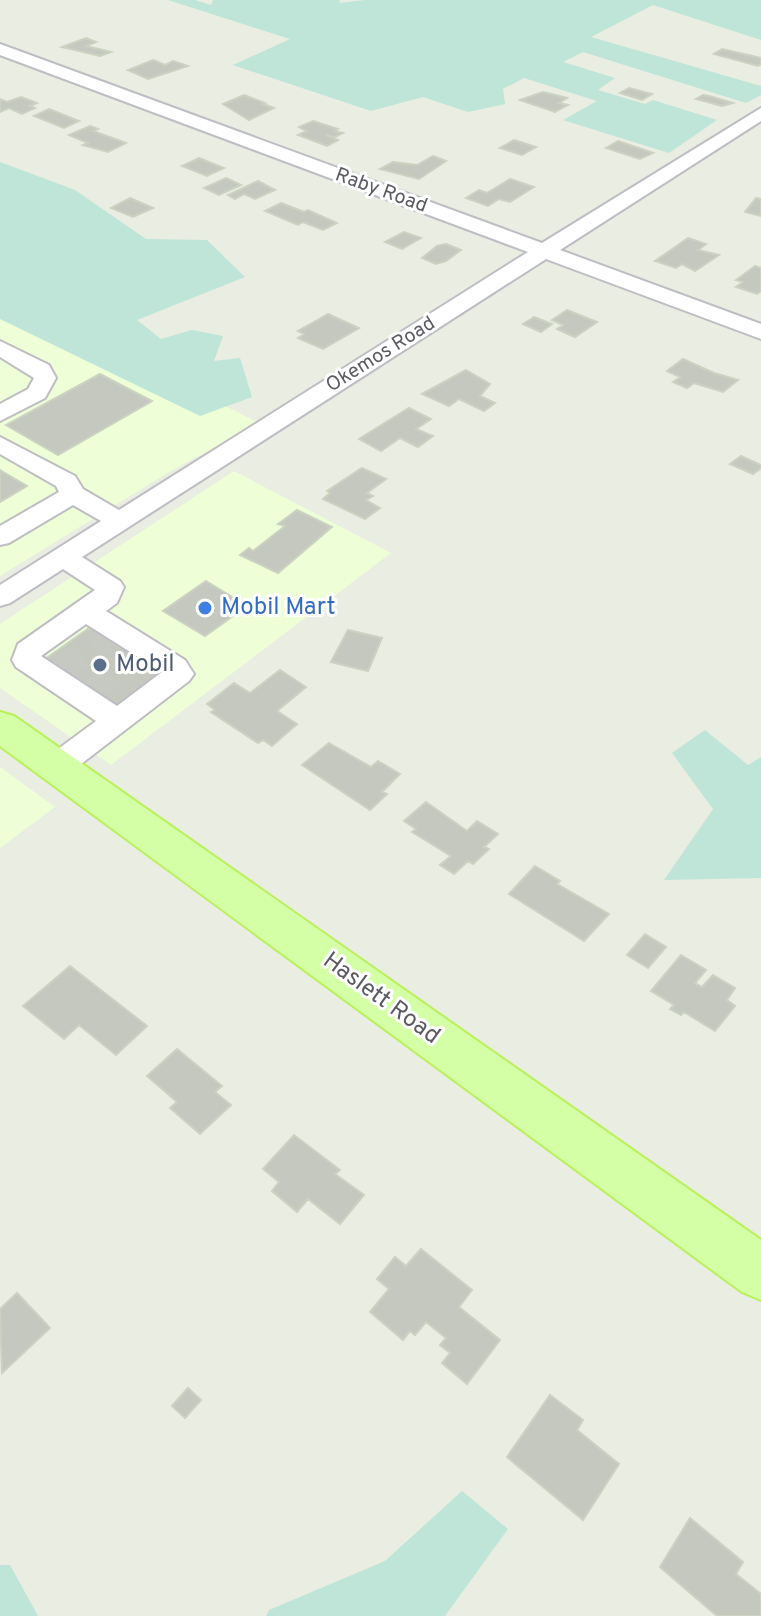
<svg xmlns="http://www.w3.org/2000/svg" width="761" height="1616" font-family="Overpass,sans-serif">
<style>
.commercial{fill:#eefed7}
.green{fill:#bee5d7}
.building{fill:#c5c8be;stroke:#ccd2c1;stroke-width:2}
.lines{fill:none;stroke-linecap:round;stroke-linejoin:round}
.minor-tunnel{stroke:#c6c8c2;stroke-width:27;stroke-dasharray:27 14;stroke-linecap:butt}
.minor-casing{stroke:#bebdc4;stroke-width:4}
.major-casing{stroke:#b9f158;stroke-width:4}
.minor{fill:#fff;fill-rule:evenodd}
.major{fill:#d4ffa6;fill-rule:evenodd}
.shop-dot{fill:#3f7fe0;stroke:#fff;stroke-width:3}
.service-dot{fill:#5c6f8a;stroke:#fff;stroke-width:3}
.labels{text-anchor:middle;dominant-baseline:central;stroke-width:6;stroke-linejoin:round;paint-order:stroke}
.far-street-label{font-size:20px;fill:#5c5b63;stroke:#fff}
.shop-label{font-size:24px;fill:#366cbe;stroke:#fff;text-anchor:start}
.service-label{font-size:24px;fill:#4e5e75;stroke:#fff;text-anchor:start}
.street-label{font-size:24px;fill:#5c5b63;stroke:#fff}
</style>
<rect width="100%" height="100%" fill="#e9ede2"/>
<path class="commercial" d="M3 294 259 423 169 472 0 576V296Z
M234 471 391 553 111 765 0 688V624Z
M0 767 55 807 0 848Z"/>
<path class="green" d="M168 0H195L211 5 213 0H340L339 3 365 0H761V40L653 5 591 37 761 86V95L746 103 583 52 563 62 615 78 598 90 645 104 653 100 717 120 669 153 563 120 597 101 524 78 503 89 505 104 468 112 423 97 371 111 233 65 290 39Z
M0 162 75 190 146 239 207 240 245 277 137 320 161 339 192 330 223 336 214 361 240 358 252 397 200 416 0 319Z
M705 730 748 765 761 757V878L664 880 713 809 672 753Z
M462 1491 508 1529 445 1616H266L269 1610 385 1561Z
M0 1565H10L38 1616H0Z"/>
<path class="building" d="M86 38 96 42 86 46 111 52 100 56 62 47Z
M722 49 761 58V64L758 66 714 54Z
M153 60 165 65 173 61 188 66 148 79 128 70Z
M629 88 652 94 642 100 620 93Z
M543 92 567 98 559 103 568 105 555 112 520 100Z
M244 95 265 103 263 104 274 108 249 120 223 104Z
M703 95 709 96 733 103 722 106 696 99Z
M21 97 37 103 30 106 35 108 22 114 9 108 0 112V99L7 102Z
M49 109 79 121 64 128 34 116Z
M313 121 338 129 335 131 343 133 335 137 326 135 338 140 327 146 298 135 307 131 299 127Z
M90 126 98 129 93 131 126 143 108 152 83 145 88 143 69 135Z
M514 140 536 147 522 155 500 148Z
M618 141 653 153 640 159 606 148Z
M433 156 446 161 419 179 380 169 393 162 417 165Z
M199 158 224 168 207 176 182 166Z
M226 178 241 185 219 195 204 188Z
M510 179 534 187 510 202 499 199 488 206 466 198 479 190 487 193Z
M258 181 275 190 255 199 244 194 235 199 228 195Z
M130 198 153 208 133 217 111 208Z
M756 198 761 199V216L745 212Z
M281 203 304 212 308 210 337 223 323 230 303 222 298 225 265 211Z
M404 232 421 238 402 249 385 242Z
M688 238 706 244 698 250 719 255 695 271 682 264 676 268 655 261Z
M446 244 461 250 446 261 436 264 422 258 437 246Z
M755 266 761 268V291L757 294 736 287 743 282 736 280Z
M567 310 597 322 575 337 557 329 563 325 552 320Z
M328 314 359 328 323 349 298 338 304 334 298 331Z
M534 317 552 324 541 332 523 324Z
M683 359 714 373 738 380 723 392 694 383 687 388 673 382 680 377 667 371Z
M466 370 490 384 480 396 495 403 484 411 459 399 449 406 422 394Z
M100 374 152 401 58 455 6 425Z
M409 408 431 419 416 429 433 436 418 447 400 438 381 451 359 439Z
M741 456 761 465V468L753 474 730 464Z
M362 468 386 479 367 493 373 496 366 500 380 508 365 519 323 499 330 493 327 491Z
M0 470 27 486 0 502Z
M297 510 332 527 278 573 240 555 249 548 253 551 285 526 278 524Z
M206 581 247 606 205 636 163 611Z
M89 628 165 675 120 709 44 660Z
M348 630 382 638 368 671 331 662Z
M280 670 306 687 277 711 297 724 272 746 263 740 258 743 211 712 215 710 207 704 234 683 250 693Z
M329 743 371 767 378 761 400 774 382 792 387 794 370 810 302 765Z
M426 802 467 831 477 821 498 834 484 847 489 849 473 864 468 861 454 874 440 865 451 856 412 832 416 829 404 821Z
M535 866 560 881 557 884 609 914 584 941 509 894Z
M645 934 666 947 648 968 627 955Z
M681 955 706 970 695 983 702 987 713 975 735 988 727 1000 735 1006 715 1031 684 1012 681 1015 670 1009 674 1005 651 991Z
M70 966 147 1026 116 1055 79 1025 64 1039 23 1006Z
M177 1049 222 1086 215 1092 231 1105 200 1134 170 1108 177 1102 147 1076Z
M294 1135 340 1170 335 1174 364 1195 340 1224 308 1199 297 1212 272 1191 279 1182 263 1169Z
M421 1249 472 1290 459 1307 500 1340 467 1384 442 1363 450 1353 440 1345 446 1338 426 1322 415 1335 410 1331 403 1340 370 1312 389 1289 377 1279 395 1257 406 1266Z
M17 1293 50 1328 2 1373 0 1309Z
M188 1388 201 1400 185 1418 172 1406Z
M550 1395 583 1420 577 1430 619 1464 583 1520 507 1457Z
M690 1518 743 1562 736 1574 761 1594V1616H717L660 1567Z"/>
<g class="lines">
<path class="minor-tunnel" d="M59 670 105 638
M91 691 137 658"/>
<g class="minor-casing">
<path id="minor" d="M0 44 542 243 761 108V121L560 250 761 324V339L546 259 82 557 120 581 124 587 117 603 106 611 185 660 194 674 189 681 68 774 57 777 46 774 41 766 46 758 96 721 16 667 12 660 18 644 95 590 63 569 10 603 0 606V585L101 521 73 505 9 543 0 545V526L59 492 56 486 0 454V437L75 476 83 489 119 510 528 252 0 55ZM86 624 162 672 117 706 41 656Z
M0 341 49 365 56 378 45 398 0 421V404L28 389 34 378 0 357Z"/>
</g>
<g class="major-casing">
<path id="major" d="M0 712 14 716 761 1240V1300L742 1292 0 746Z"/>
</g>
<use href="#minor" class="minor"/>
<use href="#major" class="major"/>
</g>
<circle class="shop-dot" cx="205" cy="608" r="8"/>
<circle class="service-dot" cx="100" cy="665" r="8"/>
<g class="labels">
<g class="far-street-label">
<text transform="translate(381 191) rotate(20)">Raby Road</text>
<text transform="translate(381 355) rotate(-32)">Okemos Road</text>
</g>
<g class="shop-label">
<text x="221" y="608">Mobil Mart</text>
</g>
<g class="service-label">
<text x="116" y="665">Mobil</text>
</g>
<g class="street-label">
<text transform="translate(381 999) rotate(36)">Haslett Road</text>
</g>
</g>
</svg>
